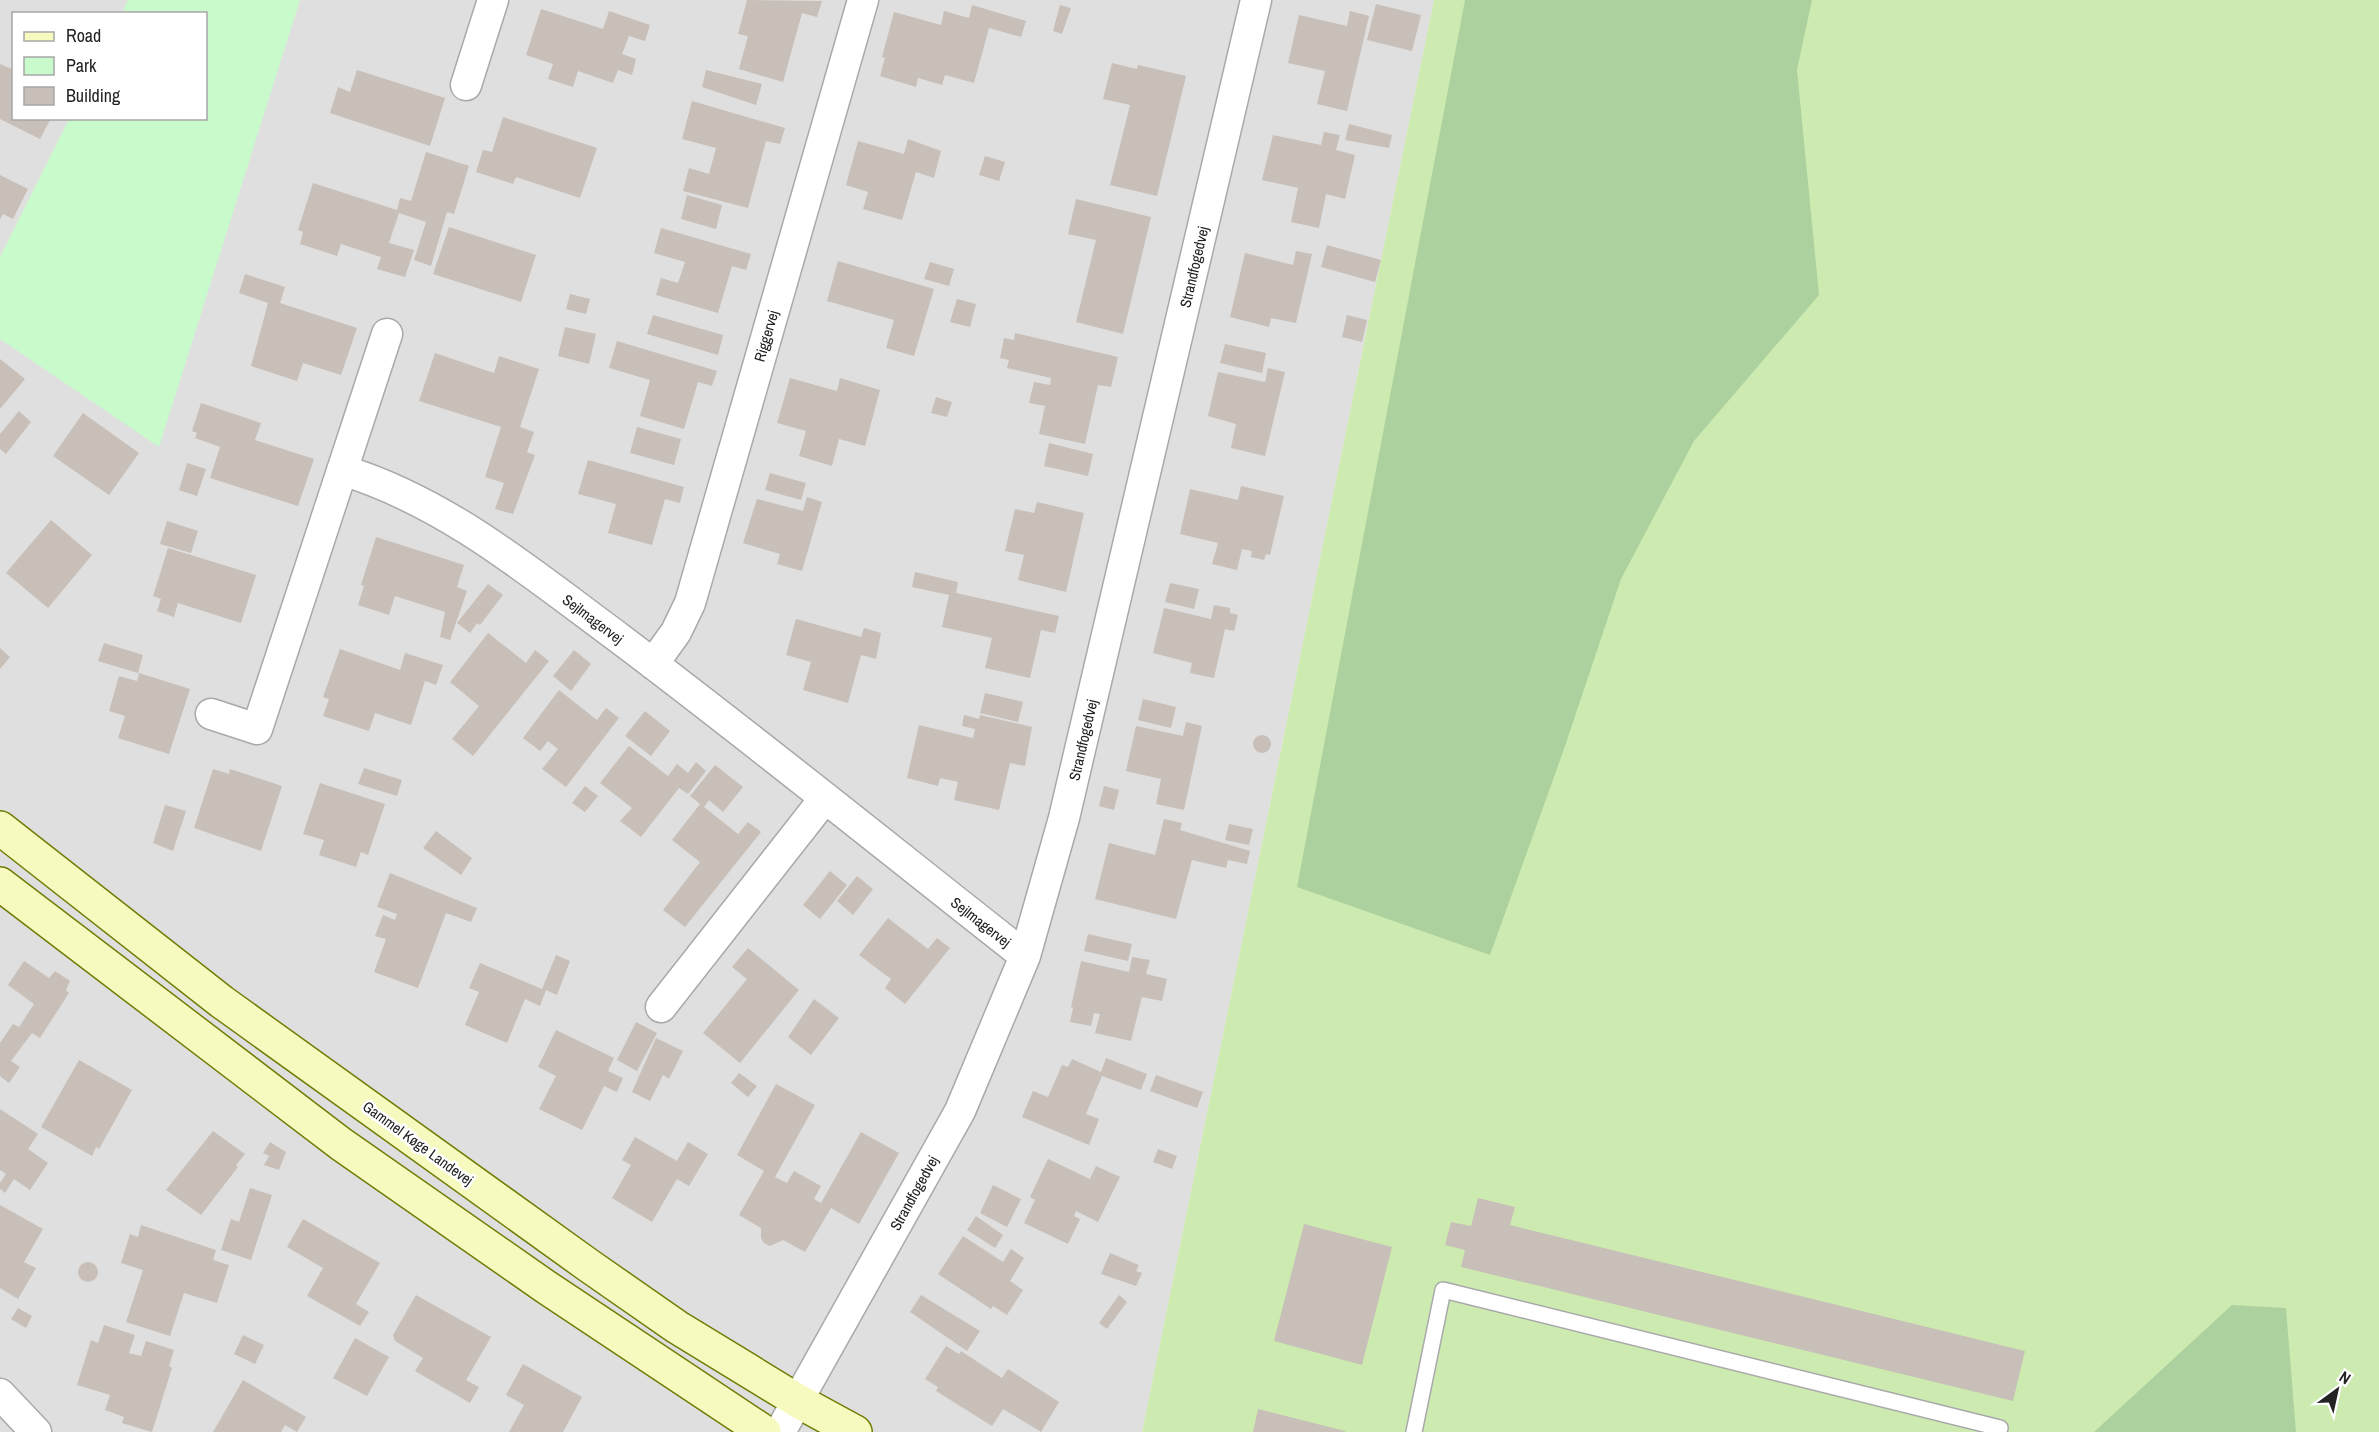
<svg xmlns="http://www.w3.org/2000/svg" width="2379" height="1432" font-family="'Archivo Narrow',sans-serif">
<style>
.residential{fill:#e0dfdf;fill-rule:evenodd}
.grass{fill:#cdebb0}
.forest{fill:#add19e}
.park{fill:#c8facc}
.building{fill:#c7bfb8}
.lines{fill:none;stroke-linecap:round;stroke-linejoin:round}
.service-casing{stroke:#a9a9a9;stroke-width:18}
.minor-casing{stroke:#a9a9a9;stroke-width:33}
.secondary-casing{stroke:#707d05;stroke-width:36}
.service{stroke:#fff;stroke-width:15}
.minor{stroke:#fff;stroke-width:30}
.secondary{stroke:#f7fabf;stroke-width:33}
.labels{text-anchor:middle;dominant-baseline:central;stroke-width:5;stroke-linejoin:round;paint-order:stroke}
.street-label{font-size:15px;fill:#222;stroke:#fff}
</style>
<rect width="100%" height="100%" fill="#f2efe9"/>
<path class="residential" d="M0 0H1434L1142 1432H0ZM14 14H206V118H14Z"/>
<path class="grass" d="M1434 0H2379V1432H1142Z"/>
<path class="forest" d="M1465 0H1812L1797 70 1819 295 1694 441 1621 579 1563 752 1490 955 1297 887Z
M2232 1305 2286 1308 2296 1432H2094Z"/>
<path class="park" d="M128 0H300L159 447 0 339V257L69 119 206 118V14L122 13Z"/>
<path class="building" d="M747 0 822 1 817 17 802 13 783 82 739 69 748 36 738 34Z
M1376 4 1421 15 1412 51 1367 40Z
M972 5 1026 21 1021 37 989 28 974 83 945 75 942 85 918 78 916 87 880 76 885 58 882 57 894 12 941 25 944 11 969 18Z
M1060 5 1071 8 1062 34 1053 31Z
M541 9 603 29 609 11 650 25 645 41 629 36 622 54 636 59 632 75 618 70 613 83 578 71 573 87 548 79 553 64 526 55Z
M1350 11 1369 16 1347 111 1317 104 1325 71 1288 63 1299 15 1347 26Z
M1112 63 1137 69 1138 65 1186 76 1157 196 1110 185 1130 105 1103 99Z
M0 64 14 70V118H51L40 139 0 119Z
M357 70 445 98 430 146 330 113 338 87 350 92Z
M706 70 762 84 756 105 702 87Z
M692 101 785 128 780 144 766 141 748 208 683 191 689 168 709 174 716 148 682 139Z
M503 117 597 148 580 198 516 177 513 184 476 172 483 150 492 152Z
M1349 124 1392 135 1389 148 1345 140Z
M1324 132 1340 135 1336 150 1355 155 1345 199 1326 194 1319 228 1291 222 1298 188 1262 180 1273 135 1321 145Z
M908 139 941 151 934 178 916 172 902 220 863 209 868 192 846 185 858 141 904 154Z
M426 152 469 166 454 214 447 212 431 266 414 260 426 222 399 213 389 243 414 250 405 277 377 269 381 257 341 244 337 256 300 244 303 232 298 230 313 183 397 210 400 198 411 201Z
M985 156 1005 162 999 181 979 175Z
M0 175 28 189 13 219 3 214 0 219Z
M687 195 722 205 716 229 681 219Z
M1076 199 1151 217 1123 334 1076 322 1096 240 1068 234Z
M449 227 536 255 521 302 433 274Z
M661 228 751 254 746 270 732 266 718 313 656 295 661 278 678 283 685 262 654 253Z
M1327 245 1381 260 1375 282 1321 267Z
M1296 251 1312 254 1296 323 1271 318 1269 327 1230 317 1245 253 1293 265Z
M838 261 934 289 914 356 886 348 894 320 827 301Z
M930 262 954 269 949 286 924 279Z
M245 274 285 287 280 303 357 328 341 375 303 363 297 381 251 366 268 303 239 293Z
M570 294 590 299 586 314 566 309Z
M957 299 976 304 970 327 950 322Z
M653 315 723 335 718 355 647 334Z
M1347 315 1367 320 1362 342 1342 337Z
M565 327 596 334 589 364 558 356Z
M1015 333 1118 357 1111 387 1098 385 1085 444 1039 434 1045 406 1029 403 1034 382 1050 385 1051 378 1007 368 1009 360 1000 358 1004 338 1014 340Z
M617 341 717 371 712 386 698 382 684 429 640 416 650 380 609 368Z
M1225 344 1266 353 1262 373 1220 363Z
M435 353 494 373 499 356 539 369 520 427 534 432 527 452 535 455 513 514 495 509 504 483 485 477 501 427 419 401Z
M0 359 25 379 0 409Z
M1268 368 1285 372 1265 456 1231 448 1236 424 1208 416 1218 372 1265 382Z
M790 378 837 391 840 378 880 390 865 446 839 439 832 466 799 456 806 431 777 423Z
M936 397 952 402 947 417 931 413Z
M201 403 261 423 255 440 314 459 298 506 210 478 220 447 195 438 197 433 192 431Z
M19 411 31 422 6 454 0 449V434Z
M83 413 139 453 109 495 53 456Z
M637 427 681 439 674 465 630 453Z
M1049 443 1093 454 1088 476 1044 466Z
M588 460 684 487 680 503 665 499 652 545 608 533 616 504 578 494Z
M187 463 206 469 197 496 179 490Z
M770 473 806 483 801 500 765 490Z
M1241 486 1284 496 1270 555 1266 554 1264 560 1251 557 1252 551 1242 549 1237 570 1212 564 1218 543 1180 534 1190 489 1238 500Z
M807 497 822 502 802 571 777 564 780 554 743 543 757 499 803 511Z
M1037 502 1084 513 1066 592 1018 580 1024 555 1005 551 1015 509 1034 513Z
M51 520 92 555 48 608 6 573Z
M167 521 198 531 191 553 160 544Z
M376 537 464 565 457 587 467 591 450 640 440 637 445 612 395 596 389 615 358 605 364 586 361 585Z
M168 548 256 575 241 623 178 603 174 617 157 611 161 599 153 596Z
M915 572 958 582 956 593 1059 616 1055 633 1041 630 1030 678 985 668 992 638 942 627 949 595 912 587Z
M1170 583 1199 589 1194 609 1165 602Z
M488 584 503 595 480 625 477 623 470 633 457 623Z
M1214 605 1230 608V613L1238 615 1234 631 1225 629 1214 678 1190 673 1192 663 1153 653 1164 608 1211 619Z
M796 619 861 637 864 628 881 633 876 659 861 655 848 703 803 690 811 662 786 655Z
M488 633 526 663 535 650 549 661 473 756 452 739 479 706 450 682Z
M104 643 143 655 138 673 98 661Z
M0 648 10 657 0 669Z
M340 649 400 670 405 653 443 665 436 685 425 681 411 725 375 713 369 731 323 716 329 699 323 697Z
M574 650 591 664 571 691 553 676Z
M139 673 190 689 169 754 118 738 125 716 109 711 119 676 137 681Z
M559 690 597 720 606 708 619 718 566 787 542 769 558 749 548 741 540 751 523 738Z
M985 693 1023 702 1018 722 980 713Z
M1143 699 1176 707 1171 728 1138 720Z
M645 711 670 731 651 756 625 736Z
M964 715 979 719 980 715 1032 727 1025 766 1010 763 999 810 954 800 958 782 940 778 938 786 907 778 919 725 973 738 975 729 962 726Z
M1186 722 1202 726 1184 810 1156 804 1161 779 1126 771 1136 726 1183 736Z
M1253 744a9 9 0 1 1 18 0a9 9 0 1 1-18 0Z
M629 746 668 776 677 764 688 773 696 762 706 771 688 794 679 788 641 837 620 821 632 808 600 783Z
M715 765 743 787 723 812 709 800 704 807 738 834 748 822 761 832 685 927 663 910 700 862 672 840 700 804 690 796Z
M364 768 402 780 397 796 358 784Z
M213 769 229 774 230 769 282 786 261 851 194 828Z
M320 783 385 804 368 855 361 852 356 867 319 855 324 840 303 834Z
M585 786 598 796 585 812 572 803Z
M1104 786 1119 790 1114 810 1099 806Z
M165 805 186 811 173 851 153 843Z
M1164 819 1182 823 1180 830 1250 851 1247 864 1228 860 1226 868 1192 860 1176 919 1095 899 1109 843 1155 855Z
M1229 824 1253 829 1249 845 1225 840Z
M436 831 472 858 461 875 423 848Z
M830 871 847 885 820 919 803 905Z
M390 873 477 908 471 922 446 913 418 988 374 972 386 939 375 936 383 915 395 920 397 914 377 907Z
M857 876 873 889 853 915 837 901Z
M888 918 928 949 937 938 950 948 905 1004 885 988 891 979 859 955Z
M1088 934 1132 944 1128 961 1084 951Z
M748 948 799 990 740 1063 703 1033 747 979 732 967Z
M556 955 570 961 557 995 546 990 540 1006 525 999 507 1043 465 1025 479 992 469 988 480 963 542 989Z
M1132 957 1150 960 1146 974 1167 979 1162 1001 1142 997 1131 1041 1095 1033 1100 1014 1094 1013 1091 1026 1070 1022 1073 1008 1071 1007 1081 961 1129 972Z
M24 961 49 978 55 971 70 981 66 990 69 993 40 1038 32 1033 11 1061 20 1067 9 1083 0 1076V1043L13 1024 19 1027 34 1004 8 985Z
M814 999 839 1018 811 1055 788 1037Z
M636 1022 657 1033 637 1071 617 1060Z
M556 1030 614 1058 608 1071 623 1078 617 1092 604 1086 582 1130 539 1109 556 1076 538 1067Z
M656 1038 683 1051 669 1079 663 1075 650 1101 632 1092Z
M1106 1058 1147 1074 1141 1090 1102 1076 1086 1114 1099 1119 1089 1145 1022 1117 1033 1091 1048 1097 1062 1065 1068 1067 1072 1059 1101 1072Z
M79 1060 132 1090 99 1149 96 1147 92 1156 41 1127Z
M739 1073 757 1086 748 1097 731 1083Z
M1156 1075 1203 1092 1197 1108 1150 1091Z
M776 1084 815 1105 775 1177 787 1183 794 1171 821 1186 814 1199 821 1203 861 1132 899 1153 859 1224 831 1208 805 1252 783 1240 770 1246 764 1243 761 1238V1228L739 1215 764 1171 737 1155Z
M0 1109 38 1134 28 1149 48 1163 30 1190 14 1179 5 1193 0 1189V1183L6 1174 0 1170Z
M213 1131 245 1154 236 1165 238 1167 201 1215 166 1190Z
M635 1137 677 1161 688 1142 708 1154 689 1186 677 1179 652 1222 612 1198 631 1165 622 1160Z
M270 1142 286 1152 279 1170 264 1165 269 1156 263 1153Z
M1158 1149 1177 1156 1172 1169 1153 1162Z
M1048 1159 1090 1179 1096 1166 1120 1177 1098 1222 1076 1211 1074 1216 1080 1219 1068 1244 1024 1223 1035 1200 1030 1197Z
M993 1185 1021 1199 1007 1227 980 1213Z
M250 1188 272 1195 251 1260 221 1250 231 1219 239 1222Z
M1478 1198 1515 1207 1510 1225 2025 1351 2013 1401 1461 1267 1465 1250 1445 1245 1451 1222 1471 1226Z
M0 1205 43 1229 24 1262 36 1268 18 1299 0 1288Z
M976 1216 1003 1235 995 1248 967 1230Z
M303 1219 380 1263 356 1304 369 1312 360 1326 307 1296 323 1268 287 1247Z
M1304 1224 1392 1247 1362 1365 1274 1341Z
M141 1225 216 1250 213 1260 229 1265 217 1303 184 1293 170 1336 126 1322 143 1270 121 1263 130 1234 138 1237Z
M963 1236 1003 1262 1011 1249 1024 1258 1010 1281 1023 1290 1007 1315 993 1306 991 1309 938 1274Z
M1110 1253 1139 1265 1136 1271 1142 1273 1136 1286 1101 1274Z
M78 1272a10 10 0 1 1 20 0a10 10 0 1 1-20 0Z
M416 1295 491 1337 466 1380 479 1387 470 1403 415 1371 423 1358 395 1341 393 1335Z
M921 1295 980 1331 967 1351 910 1312Z
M1119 1295 1127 1302 1107 1329 1099 1323Z
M18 1308 32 1316 26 1328 11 1319Z
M104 1325 135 1335 129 1353 141 1356 146 1341 174 1350 169 1366 172 1368 152 1432 122 1423 124 1417 105 1410 110 1395 77 1385 91 1340 98 1343Z
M243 1335 264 1345 255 1364 234 1354Z
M355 1338 389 1357 367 1396 333 1378Z
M946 1346 959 1354 961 1351 1002 1378 1008 1369 1059 1402 1041 1432 1003 1409 992 1426 936 1391 938 1387 925 1379Z
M523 1364 582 1397 563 1432H509L524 1405 506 1395Z
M243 1380 306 1417 297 1432 285 1425 281 1432H213Z
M1258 1409 1345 1431V1432H1253Z"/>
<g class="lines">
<g class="service-casing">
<path id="service" d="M1414 1432 1443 1290 2000 1428"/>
</g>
<g class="minor-casing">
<path id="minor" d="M466 85 493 0
M342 470C447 502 532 574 619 638 756 741 890 850 1025 956
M653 664 676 632 690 603 863 0
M211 714 257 729 387 334
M661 1007 825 798
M0 1394 36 1432
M780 1432 960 1111 1025 956 1064 818 1256 0"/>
</g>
<g class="secondary-casing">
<path id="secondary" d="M0 828 222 1002 588 1265 677 1327 798 1401 855 1432
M0 884 341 1144 546 1287 764 1432"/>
</g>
<use href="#service" class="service"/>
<use href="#minor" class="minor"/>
<use href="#secondary" class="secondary"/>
</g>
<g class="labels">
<g class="street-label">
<text transform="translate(1194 267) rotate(-77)">Strandfogedvej</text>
<text transform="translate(766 336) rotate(-74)">Riggervej</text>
<text transform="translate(593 619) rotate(37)">Sejlmagervej</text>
<text transform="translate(1083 740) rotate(-77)">Strandfogedvej</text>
<text transform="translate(981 922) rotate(38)">Sejlmagervej</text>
<text transform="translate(418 1143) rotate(36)">Gammel Køge Landevej</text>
<text transform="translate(914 1193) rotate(-61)">Strandfogedvej</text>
</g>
</g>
<rect x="12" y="12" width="195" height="108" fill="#ffffff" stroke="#a7a7a7" stroke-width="1.5"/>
<rect x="24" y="32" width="30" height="9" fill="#f7fabf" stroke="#a7a7a7" stroke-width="1.5"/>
<text x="66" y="42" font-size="18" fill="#222222">Road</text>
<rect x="24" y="57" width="30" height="18" fill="#c8facc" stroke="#a7a7a7" stroke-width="1.5"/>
<text x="66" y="72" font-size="18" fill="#222222">Park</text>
<rect x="24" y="87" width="30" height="18" fill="#c7bfb8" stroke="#a7a7a7" stroke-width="1.5"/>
<text x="66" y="102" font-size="18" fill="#222222">Building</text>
<g transform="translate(2337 1390) rotate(33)" stroke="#ffffff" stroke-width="4.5" paint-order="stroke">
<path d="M0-4.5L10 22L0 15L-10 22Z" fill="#222222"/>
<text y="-9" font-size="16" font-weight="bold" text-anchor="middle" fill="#222222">N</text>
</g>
</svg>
